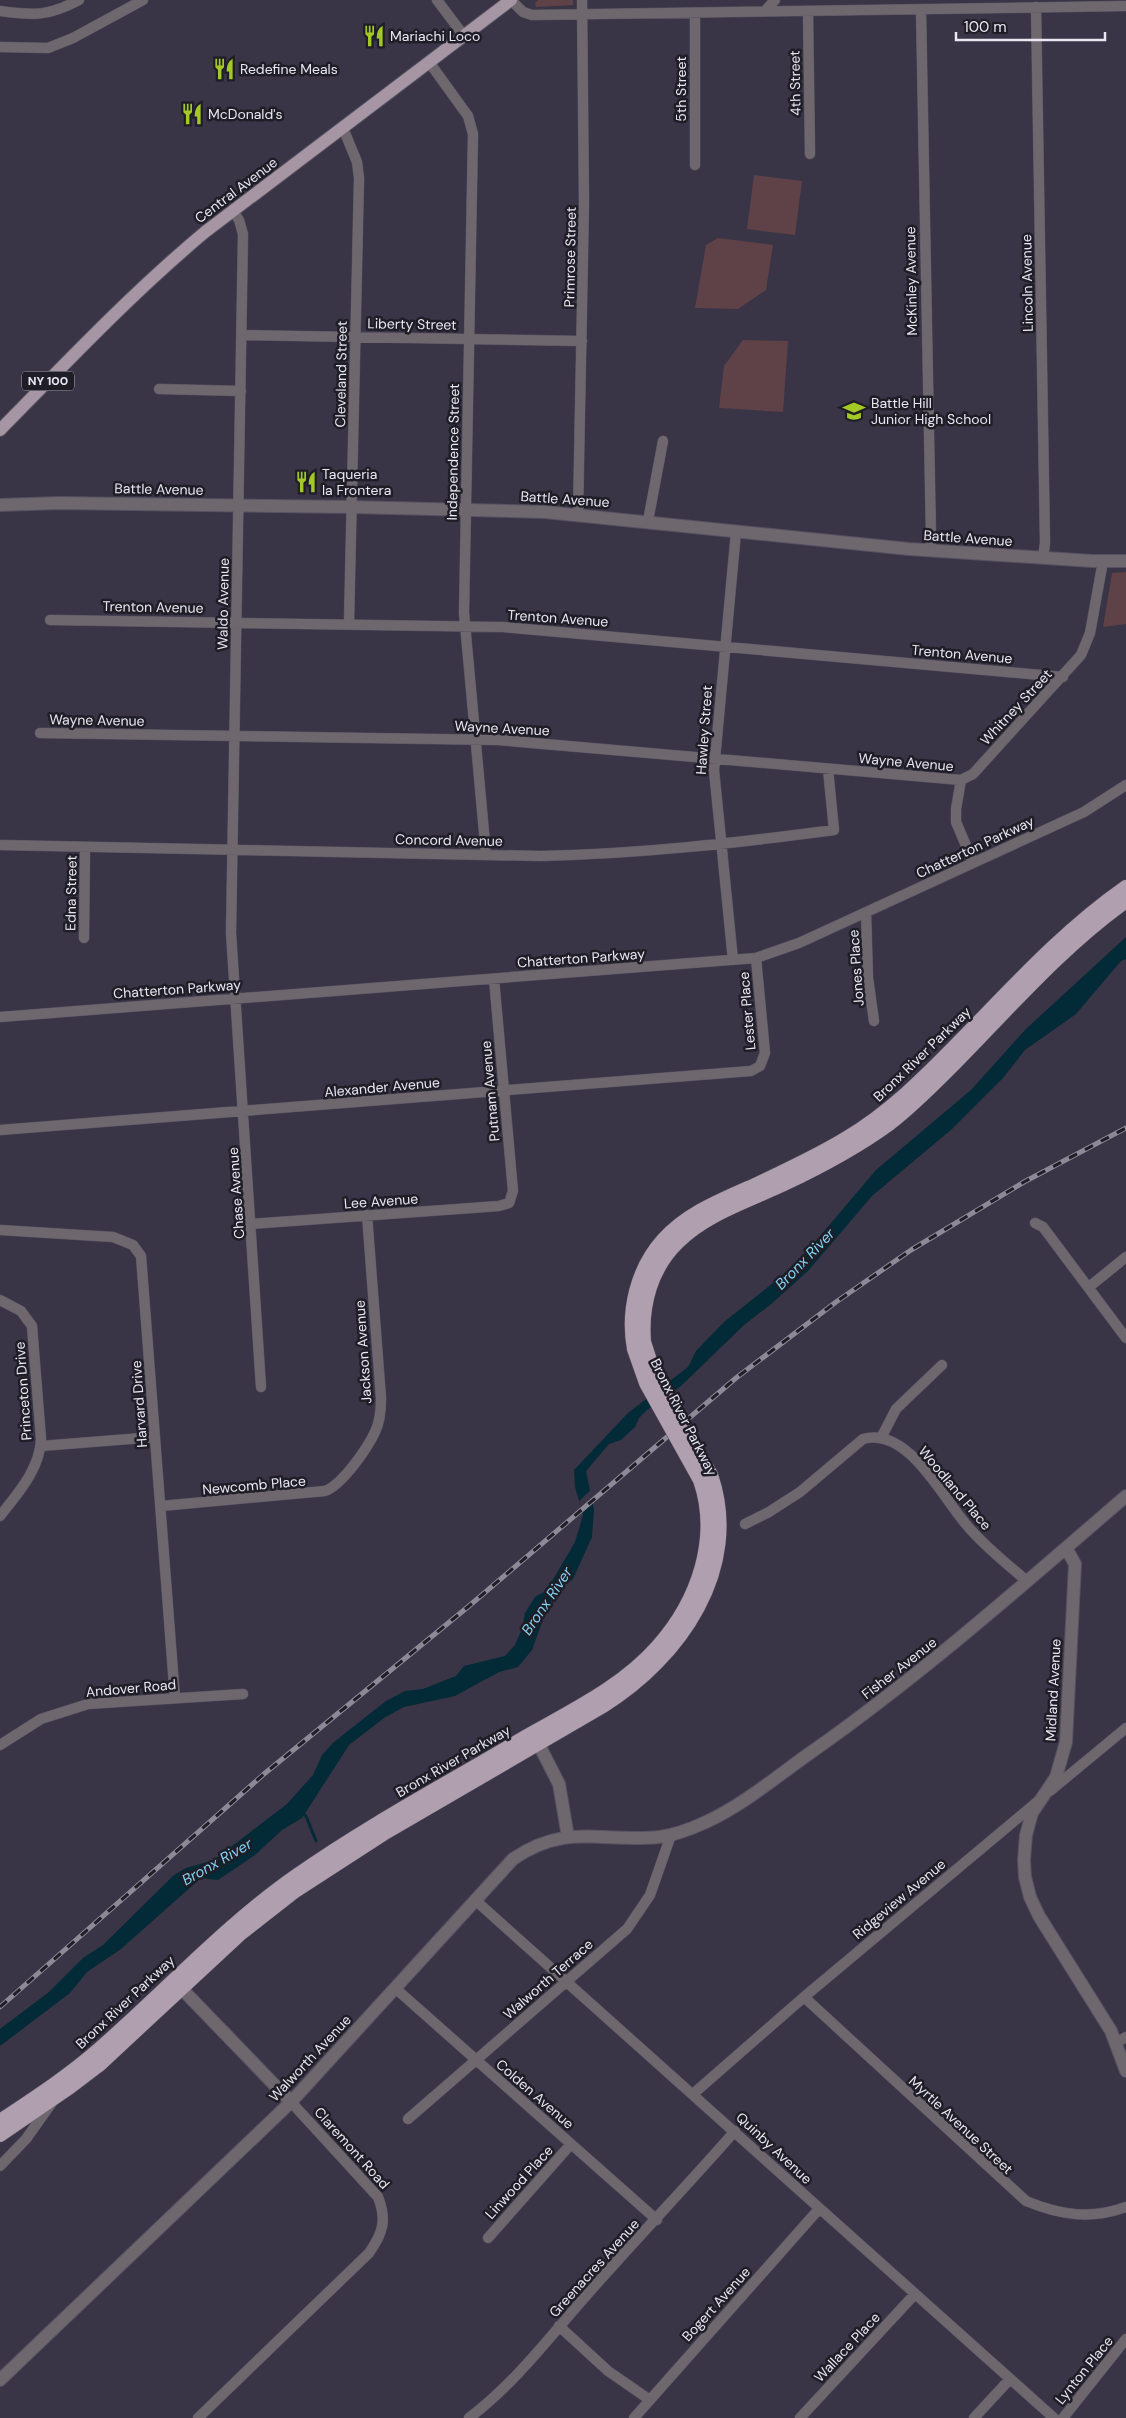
<svg xmlns="http://www.w3.org/2000/svg" width="1126" height="2418" font-family="'DM Sans',sans-serif">
<style>
.green{fill:#5f4247}
.water{fill:#032a37}
.pier{fill:#393446}
.lines{fill:none;stroke-linecap:round;stroke-linejoin:round}
.stream{stroke:#032a37;stroke-width:3}
.minor-casing{stroke:#555162;stroke-width:11}
.tertiary-casing{stroke:#555162;stroke-width:14}
.primary-casing{stroke:#555162;stroke-width:14}
.trunk-casing{stroke:#555162;stroke-width:15}
.minor{stroke:#6f676e;stroke-width:10}
.tertiary{stroke:#6f676e;stroke-width:12}
.primary{stroke:#a696a3;stroke-width:12}
.trunk{stroke:#b09fae;stroke-width:14}
.rail-casing{stroke:#8d8a98;stroke-width:5}
.rail{stroke:#1f1d26;stroke-width:3;stroke-dasharray:9;stroke-linecap:butt}
.trunk-bridge-casing{stroke:#555162;stroke-width:15;stroke-linecap:butt}
.trunk-bridge{stroke:#b09fae;stroke-width:14}
.labels{text-anchor:middle;dominant-baseline:central;stroke-width:5;stroke-linejoin:round;paint-order:stroke}
.shield{fill:#1f1d26;stroke:#acaab5;stroke-width:1}
.shield-label{font-size:12px;font-weight:bold;fill:#e9e7f2}
.poi-label{font-size:14px;fill:#e9e7f2;stroke:#1f1d26;text-anchor:start}
.street-label{font-size:14px;fill:#e9e7f2;stroke:#1f1d26}
.water-label{font-size:15px;font-style:italic;fill:#84d3f5;stroke:#1f1d26}
</style>
<rect width="100%" height="100%" fill="#393446"/>
<path class="green" d="M538 0H573V5L536 7 535 3Z
M754 175 802 181 795 235 747 229Z
M718 238 773 245 766 290 738 309 695 308 706 245Z
M743 340 788 341 783 412 719 408 724 366Z
M1126 572V624L1103 627 1112 573Z"/>
<path class="water" d="M1126 937V959L1121 961 1076 1014 1025 1050 1003 1078 952 1129 872 1196 808 1271 770 1305 744 1325 681 1386 647 1410 639 1418 635 1427 621 1440 609 1444 586 1471 594 1510 592 1537 573 1579 560 1588 548 1606 532 1650 518 1667 499 1672 455 1696 404 1707 384 1718 349 1745 302 1818 282 1830 255 1855 218 1880 201 1878 121 1949 87 1972 70 1993 0 2046V2029L49 1992 83 1958 103 1945 174 1875 186 1868 214 1860 287 1804 313 1775 322 1755 334 1742 386 1701 405 1691 423 1689 456 1676 464 1666 505 1656 515 1645 522 1629 525 1613 535 1597 544 1592 554 1578 575 1542 583 1515 575 1487 574 1470 628 1413 688 1367 696 1351 724 1322 782 1276 809 1249 876 1170 971 1090 1026 1029Z"/>
<path class="pier" d="M592 1489 595 1501 582 1513 579 1501Z"/>
<g class="lines">
<path class="stream" d="M302 1813 306 1816 316 1841"/>
<g class="minor-casing">
<path id="minor" d="M437 0 464 36
M511 0 523 12 532 15 1126 6
M1036 7 1045 543 1043 558
M921 10 931 538 930 551
M0 11C33 16 49 16 79 0
M765 11 775 0
M808 11 810 154
M0 47 48 48 73 38 143 0
M429 62 468 116 473 134 464 613 486 854
M343 128 357 162 359 178 349 623
M695 165V13
M233 211 239 220 243 234 231 933 261 1387
M242 335 582 341
M159 389 241 391
M578 514 584 202 582 0
M648 521 663 441
M50 620 503 627 1063 677
M40 733 498 740 961 780 973 774 1081 655 1090 633 1103 561
M961 780 956 809V822L973 862
M0 845 540 856C639 854 736 843 834 830L828 769
M866 912 868 978 874 1021
M84 938 85 847
M733 960 714 770 736 532
M0 1017 756 958 799 943 1084 812 1126 785
M0 1130 751 1071 760 1066 765 1053 756 958
M1035 1223 1043 1227 1126 1338
M252 1224 499 1206 509 1203 513 1191 494 979
M0 1230 113 1237 133 1245 141 1256 175 1698
M1089 1287 1126 1257
M0 1300 21 1311 32 1326 41 1439C40 1469 18 1493 0 1516
M881 1438 896 1409 942 1365
M41 1446 155 1437
M161 1506 325 1491C342 1485 367 1449 375 1432 380 1422 381 1410 381 1398L367 1215
M745 1524 769 1512 800 1492 863 1439C910 1426 944 1502 971 1530 988 1549 1008 1565 1027 1581
M0 1745 41 1719 88 1704 243 1694
M1050 1791 1126 1728
M475 1900 1054 2418
M395 1988 657 2220
M804 1997 1026 2201C1060 2215 1091 2220 1126 2207
M1116 2043 1126 2037
M693 2094 804 1997 1037 1802
M408 2119 627 1929 650 1895 671 1835
M0 2166 26 2139 53 2101
M488 2238 571 2144
M559 2326 608 2371 650 2400
M198 2418 369 2253C383 2233 387 2220 378 2197L291 2102
M469 2418C514 2384 548 2339 585 2297 634 2241 686 2187 735 2131
M634 2418 819 2209
M800 2418 915 2294
M974 2418 1010 2379
M1063 2418 1126 2339"/>
</g>
<g class="tertiary-casing">
<path id="tertiary" d="M0 505 59 503 352 507 545 512 909 549 1092 561H1126
M1066 1548 1075 1564 1066 1742 1056 1777 1032 1813 1026 1835 1024 1860 1025 1877 1030 1897 1039 1916 1111 2031 1126 2071
M538 1743 559 1784 568 1837
M181 1988 291 2102
M0 2380 291 2102 513 1859C567 1822 602 1843 659 1837 675 1835 691 1829 706 1822 743 1805 776 1777 810 1753 921 1675 1023 1585 1126 1496"/>
</g>
<g class="primary-casing">
<path id="primary" d="M0 430C67 362 132 293 205 232L511 0"/>
</g>
<g class="trunk-casing">
<path id="trunk" d="M644 1342C641 1305 651 1268 678 1242 706 1214 748 1201 784 1184 820 1167 856 1148 889 1124 914 1105 936 1082 958 1060 1012 1005 1063 946 1126 901
M634 1349C627 1311 637 1269 663 1240 688 1212 724 1199 757 1184 787 1170 817 1156 845 1139 889 1113 924 1078 960 1041 1013 987 1063 931 1126 887
M0 2121C33 2099 67 2077 97 2051 164 1993 223 1927 296 1876 370 1824 450 1782 527 1736 573 1710 623 1686 658 1646 698 1601 720 1538 700 1480
M0 2135 70 2087 99 2065 240 1934 295 1891 383 1834 603 1706C680 1658 743 1568 711 1475"/>
</g>
<use href="#minor" class="minor"/>
<use href="#tertiary" class="tertiary"/>
<use href="#primary" class="primary"/>
<use href="#trunk" class="trunk"/>
<g class="rail-casing">
<path id="rail" d="M0 2007 264 1774 469 1606 736 1378 836 1302 911 1250 1024 1182 1126 1128"/>
</g>
<use href="#rail" class="rail"/>
<g class="trunk-bridge-casing">
<path id="trunk-bridge" d="M644 1342 655 1376 711 1475
M634 1349 646 1383 700 1480"/>
</g>
<use href="#trunk-bridge" class="trunk-bridge"/>
</g>
<defs>
<g id="restaurant-bare" transform="scale(1.725)"><path d="M-5-6h1v4h1v-4h1v4h1v-4h1v5L-1.5 .5V6h-2V.5L-5-1ZM5-6V6H3V1.5H1.5Q1.5-4 5-6Z" fill="#a3c926" stroke="#1f1d26" stroke-width="2.5" paint-order="stroke"/></g>
<g id="school-bare" transform="scale(1.725)"><path d="M0-5L7-2L0 1L-7-2ZM-4 1L0 2.5L4 1V4Q0 6-4 4Z" fill="#a3c926" stroke="#1f1d26" stroke-width="2.5" paint-order="stroke"/></g>
</defs>
<g fill-rule="evenodd">
<use href="#restaurant-bare" x="374" y="36"/>
<use href="#restaurant-bare" x="224" y="69"/>
<use href="#restaurant-bare" x="192" y="114"/>
<use href="#school-bare" x="854" y="411"/>
<use href="#restaurant-bare" x="306" y="482"/>
</g>
<g class="labels">
<rect class="shield" x="22" y="371.5" width="52" height="19" rx="4"/>
<g class="shield-label">
<text x="48" y="381">NY 100</text>
</g>
<g class="poi-label">
<text x="390" y="36">Mariachi Loco</text>
<text x="240" y="69">Redefine Meals</text>
<text x="208" y="114">McDonald's</text>
<text x="871" y="403">Battle Hill<tspan x="871" dy="16">Junior High School</tspan></text>
<text x="322" y="474">Taqueria<tspan x="322" dy="16">la Frontera</tspan></text>
</g>
<g class="street-label">
<text transform="translate(795 83) rotate(-91)">4th Street</text>
<text transform="translate(681 89) rotate(-90)">5th Street</text>
<text transform="translate(236 190) rotate(-37)">Central Avenue</text>
<text transform="translate(570 257) rotate(-89)">Primrose Street</text>
<text transform="translate(911 281) rotate(-91)">McKinley Avenue</text>
<text transform="translate(1027 283) rotate(-91)">Lincoln Avenue</text>
<text transform="translate(412 324) rotate(1)">Liberty Street</text>
<text transform="translate(341 374) rotate(-89)">Cleveland Street</text>
<text transform="translate(453 452) rotate(-89)">Independence Street</text>
<text transform="translate(159 489) rotate(1)">Battle Avenue</text>
<text transform="translate(565 499) rotate(4)">Battle Avenue</text>
<text transform="translate(968 538) rotate(4)">Battle Avenue</text>
<text transform="translate(223 604) rotate(-89)">Waldo Avenue</text>
<text transform="translate(153 607) rotate(1)">Trenton Avenue</text>
<text transform="translate(558 618) rotate(4)">Trenton Avenue</text>
<text transform="translate(962 654) rotate(5)">Trenton Avenue</text>
<text transform="translate(1016 707) rotate(-47)">Whitney Street</text>
<text transform="translate(97 720) rotate(1)">Wayne Avenue</text>
<text transform="translate(502 728) rotate(3)">Wayne Avenue</text>
<text transform="translate(704 730) rotate(-86)">Hawley Street</text>
<text transform="translate(906 762) rotate(5)">Wayne Avenue</text>
<text transform="translate(449 840) rotate(1)">Concord Avenue</text>
<text transform="translate(975 847) rotate(-25)">Chatterton Parkway</text>
<text transform="translate(71 893) rotate(-89)">Edna Street</text>
<text transform="translate(581 958) rotate(-4)">Chatterton Parkway</text>
<text transform="translate(856 968) rotate(-94)">Jones Place</text>
<text transform="translate(177 989) rotate(-4)">Chatterton Parkway</text>
<text transform="translate(747 1011) rotate(-95)">Lester Place</text>
<text transform="translate(922 1054) rotate(-44)">Bronx River Parkway</text>
<text transform="translate(382 1087) rotate(-5)">Alexander Avenue</text>
<text transform="translate(490 1091) rotate(-95)">Putnam Avenue</text>
<text transform="translate(236 1193) rotate(-94)">Chase Avenue</text>
<text transform="translate(381 1201) rotate(-4)">Lee Avenue</text>
<text transform="translate(363 1352) rotate(-94)">Jackson Avenue</text>
<text transform="translate(23 1391) rotate(-94)">Princeton Drive</text>
<text transform="translate(139 1404) rotate(-94)">Harvard Drive</text>
<text transform="translate(684 1417) rotate(63)">Bronx River Parkway</text>
<text transform="translate(254 1485) rotate(-5)">Newcomb Place</text>
<text transform="translate(955 1488) rotate(50)">Woodland Place</text>
<text transform="translate(899 1668) rotate(-38)">Fisher Avenue</text>
<text transform="translate(131 1688) rotate(-5)">Andover Road</text>
<text transform="translate(1053 1690) rotate(-87)">Midland Avenue</text>
<text transform="translate(453 1761) rotate(-30)">Bronx River Parkway</text>
<text transform="translate(899 1899) rotate(-40)">Ridgeview Avenue</text>
<text transform="translate(548 1979) rotate(-41)">Walworth Terrace</text>
<text transform="translate(125 2002) rotate(-43)">Bronx River Parkway</text>
<text transform="translate(310 2058) rotate(-47)">Walworth Avenue</text>
<text transform="translate(535 2094) rotate(41)">Colden Avenue</text>
<text transform="translate(961 2125) rotate(43)">Myrtle Avenue Street</text>
<text transform="translate(352 2148) rotate(48)">Claremont Road</text>
<text transform="translate(774 2148) rotate(43)">Quinby Avenue</text>
<text transform="translate(519 2182) rotate(-48)">Linwood Place</text>
<text transform="translate(594 2268) rotate(-48)">Greenacres Avenue</text>
<text transform="translate(716 2304) rotate(-48)">Bogert Avenue</text>
<text transform="translate(847 2347) rotate(-47)">Wallace Place</text>
<text transform="translate(1084 2370) rotate(-51)">Lynton Place</text>
</g>
<g class="water-label">
<text transform="translate(805 1259) rotate(-46)">Bronx River</text>
<text transform="translate(547 1601) rotate(-56)">Bronx River</text>
<text transform="translate(217 1862) rotate(-30)">Bronx River</text>
</g>
</g>
<path d="M956 32v8h149v-8" fill="none" stroke="#e9e7f2" stroke-width="2.5"/>
<text x="964" y="32" font-size="15" fill="#e9e7f2" stroke="#1f1d26" stroke-width="4" paint-order="stroke">100 m</text>
</svg>
